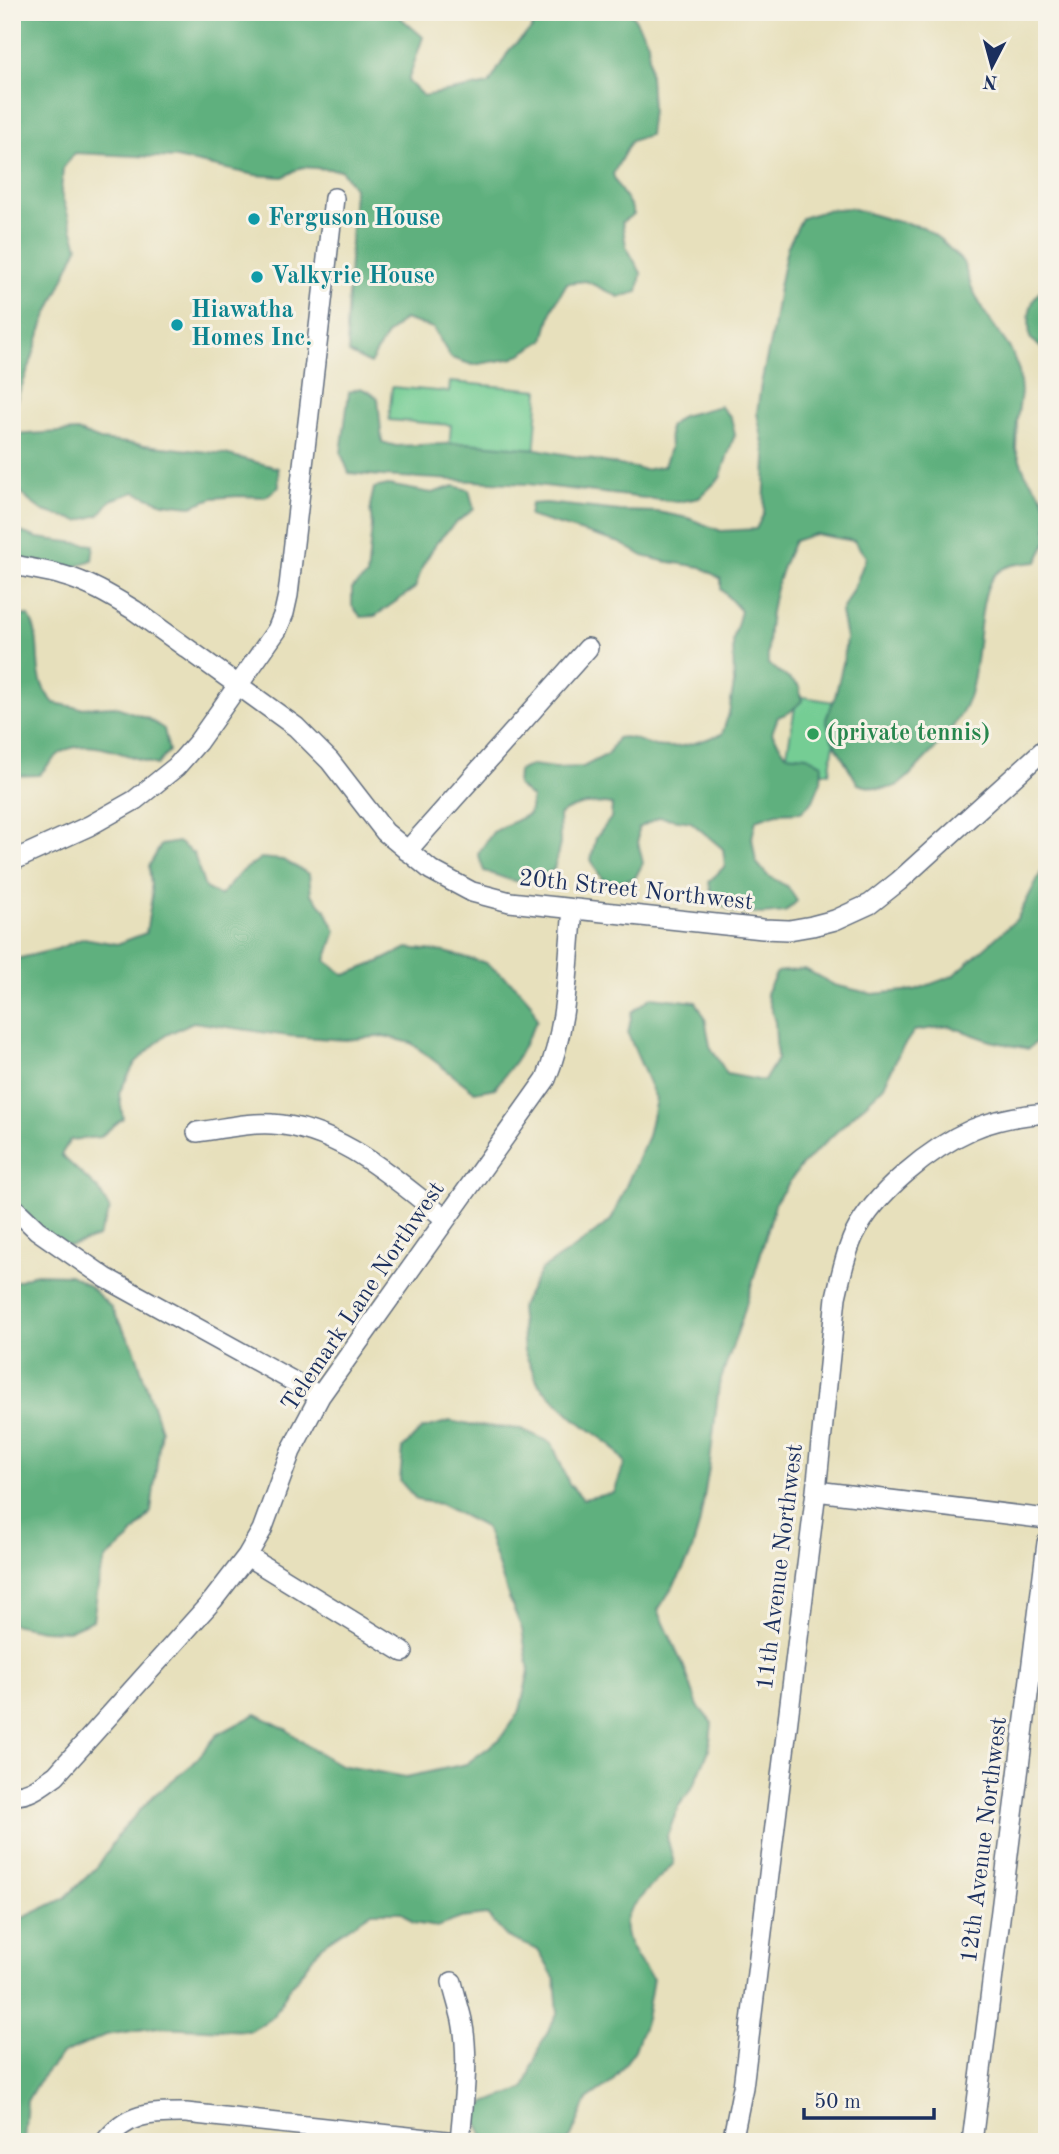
<svg xmlns="http://www.w3.org/2000/svg" width="1059" height="2154" font-family="'Old Standard TT',serif">
<style>
.green{fill:#74cd94;stroke:#487e79;stroke-width:2}
.forest{fill:#5fb07e;stroke:#3d706e;stroke-width:2}
.lines{fill:none;stroke-linecap:round;stroke-linejoin:round}
.minor-casing{stroke:#626d7f;stroke-width:22}
.minor{stroke:#fff;stroke-width:19}
.culture-dot{fill:#0f9aa8;stroke:#f7f3e8;stroke-width:2.5}
.leisure-dot{fill:#2e9e5b;stroke:#f7f3e8;stroke-width:2.5}
.labels{text-anchor:middle;dominant-baseline:central;stroke-width:6;stroke-linejoin:round;paint-order:stroke}
.culture-label{font-size:24px;font-weight:bold;fill:#0d838f;stroke:#f7f3e8;text-anchor:start}
.leisure-label{font-size:24px;font-weight:bold;fill:#27864d;stroke:#f7f3e8;text-anchor:start}
.street-label{font-size:24px;fill:#1b2f5e;stroke:#f7f3e8}
</style>
<rect width="100%" height="100%" fill="#f7f3e8"/>
<filter id="ink" filterUnits="userSpaceOnUse"><feTurbulence type="fractalNoise" baseFrequency=".0143" numOctaves="2"/><feDisplacementMap in="SourceGraphic" scale="14" xChannelSelector="R" yChannelSelector="G"/><feConvolveMatrix kernelMatrix="1 2 1 2 8 2 1 2 1" color-interpolation-filters="sRGB"/></filter>
<filter id="wash" filterUnits="userSpaceOnUse"><feTurbulence type="fractalNoise" baseFrequency=".00686" numOctaves="4" result="noise"/><feDisplacementMap in="SourceGraphic" scale="28" xChannelSelector="R" yChannelSelector="G"/><feGaussianBlur stdDeviation="1.57" result="paint"/><feColorMatrix in="noise" values="0 0 0 0 0 0 0 0 0 0 0 0 0 0 0 0 0 1.4 0 .05"/><feComposite in="paint" operator="in"/></filter>
<g filter="url(#wash)">
<rect width="100%" height="100%" fill="#e7e0bc"/>
<path class="green" d="M450 382 539 390 534 456 449 449 451 425 389 420 392 387 449 392Z
M797 696 841 703 829 773 785 765Z"/>
<path class="forest" d="M12 12H394L423 37 408 81 423 96 489 84 510 49 532 29 535 12H631L648 42 652 109 649 135 631 141 613 174C618 192 628 196 634 214L622 222 626 246 641 273 638 292 619 297 586 281 567 283 553 307 544 340 514 358 473 365 451 358 433 328 404 319 386 336 370 364 349 353 346 330 354 188 341 170 302 167 283 177 255 175 176 158 75 153 63 168 61 193 78 247 43 324 30 365 12 412Z
M850 208 891 220 923 227 941 240 963 262 972 288 983 310 1011 350 1019 371 1021 392 1017 420 1016 449 1025 473 1043 497 1047 511V541L1037 562C1021 564 1004 563 993 577 977 597 980 668 969 697 959 723 941 743 922 762 898 788 894 794 858 784L832 739 826 719 835 697 843 663 846 638 841 612 857 581 866 557 854 541 815 534 794 541C774 582 767 617 768 664L799 686 802 701 790 712 778 717 772 733 786 754 807 756 822 764 821 781 813 801 801 812 777 813 756 820 752 838 756 862 767 875 788 887 797 901 785 912 762 914 734 912 713 901 709 882 725 866 723 849 691 822 660 817 638 828V842L643 863 635 878 616 882 602 879 591 860 596 838 611 818 612 805C592 802 576 803 559 815L560 844 554 869 530 884 510 880 484 871 478 854 493 832 529 814 532 798 517 785 518 771 533 765 555 768 583 767 608 754 617 738C632 735 641 743 655 746 681 750 698 742 722 734L729 713 734 684 733 640 741 611 721 589V579L701 567 663 561 643 556 620 543 529 516 531 504 546 503 620 511 658 512 688 518 721 531 756 529 764 513 766 458 757 413 761 384 773 328 779 287 787 248 802 218 827 210Z
M1047 284V353L1030 338C1028 314 1028 300 1047 284Z
M360 388 370 392 378 399 382 442 396 446 466 443 537 449 645 470 664 466 670 448 669 427 682 416 720 406 731 418 735 434 720 478 699 498 678 502 528 484 381 476 349 473 341 453 349 392Z
M77 431 100 440 225 454 278 468 279 487 265 497 239 496 213 498 191 506 163 503 135 492 111 500 99 515 79 521 43 511 29 501 12 482V435Z
M388 485 432 493 454 486 469 490 474 509 453 525 437 542 423 565 415 588 375 616 361 617 352 606V588L367 576 372 526 370 506 374 488Z
M12 529 38 538 94 545 92 560 75 567 44 566 12 558Z
M12 614 29 616C43 639 33 666 44 689 46 694 51 699 54 703L80 708 114 706 147 718 164 729 169 751 157 765C130 758 89 736 62 752 54 757 46 768 39 775L12 776Z
M178 842 194 854 205 888 220 896 240 873 261 858 283 860 309 874 311 894 325 909 336 931 326 961 345 975 381 961 407 948 445 952 486 963 516 986 531 1003 537 1020 516 1060 495 1088 475 1092 411 1043 384 1036 346 1040 288 1036 193 1022 164 1036 135 1063 119 1093 123 1118 100 1137 70 1140 61 1155 99 1190 110 1210 98 1237 70 1246 39 1238 12 1220V960L57 949 84 938 117 944 146 933 152 896 149 866 161 845Z
M1047 861V1033L1028 1049 991 1041 949 1026 914 1031 899 1053 884 1086 801 1166 776 1201 741 1322 719 1385 710 1462 699 1526 690 1556 679 1577 658 1610 684 1667 698 1706 712 1723 709 1750 694 1785 678 1807 667 1837 674 1863C664 1874 632 1903 627 1916 620 1939 640 1963 653 1979L646 2019 635 2050 611 2083 587 2100 571 2137 566 2142H487L474 2116 485 2103 524 2089 540 2046 558 2012 555 1979 538 1950 507 1937 487 1915 461 1918 437 1927 413 1923 401 1912H372L322 1945 286 1993 274 2016 251 2031 158 2027 106 2035 61 2055 38 2082 27 2101 24 2142H12V1919L25 1917 65 1898 98 1866 121 1831 153 1796 193 1764 217 1735 256 1714 286 1729 309 1747 340 1765 406 1777 466 1764 500 1739 520 1710 529 1671 522 1629 510 1601 485 1527 440 1504 417 1500 400 1481 403 1448 422 1429 450 1421 469 1425 521 1429 552 1443 569 1484 583 1499 614 1493 625 1462 611 1445 575 1419 539 1385 524 1351 520 1308 541 1270 583 1242 611 1220 648 1136 656 1099 628 1034 632 1012 652 997 696 1002 705 1018 710 1046 727 1074 764 1081 777 1059 775 1022 766 993 777 972 805 969 834 985 873 994 915 990 953 976 1017 919Z
M35 1274 70 1275 89 1286 110 1306 134 1348 161 1430 151 1512 129 1539 106 1559 100 1574 93 1620 68 1631 42 1630 12 1624V1283Z"/>
</g>
<g filter="url(#ink)">
<g class="lines">
<g class="minor-casing">
<path id="minor" d="M12 564C28 569 45 570 61 575 88 582 111 596 134 610L296 727 330 761 385 832 431 870 472 892 510 902 763 929 789 930 812 926 835 920 870 904 899 881 1047 747
M407 851 588 648
M12 861 89 826 135 800 176 767 198 742 277 630 284 613 288 595 334 198
M197 1132C222 1129 248 1122 272 1124 341 1128 394 1179 446 1219
M12 1206 37 1230 106 1278 320 1396
M816 1491 1047 1519
M247 1556 403 1652
M12 1795C30 1796 42 1785 56 1775L213 1600 247 1556 262 1530 291 1451 320 1396 546 1079C568 1026 567 966 573 910
M452 1982C455 1995 459 2007 462 2020 470 2060 463 2102 460 2142
M105 2142C128 2112 151 2113 186 2113L456 2142
M732 2142 743 2087 816 1491 836 1297C841 1276 845 1254 854 1235 875 1193 930 1148 973 1129 997 1119 1021 1115 1047 1113
M972 2142 1047 1543"/>
</g>
<use href="#minor" class="minor"/>
</g>
</g>
<g class="culture-dot">
<circle cx="254" cy="219" r="7"/>
<circle cx="257" cy="277" r="7"/>
<circle cx="177" cy="325" r="7"/>
</g>
<circle class="leisure-dot" cx="813" cy="734" r="7"/>
<g class="labels">
<g class="culture-label">
<text x="268" y="219">Ferguson House</text>
<text x="271" y="277">Valkyrie House</text>
<text x="191" y="311">Hiawatha<tspan x="191" dy="28">Homes Inc.</tspan></text>
</g>
<g class="leisure-label">
<text x="827" y="734">(private tennis)</text>
</g>
<g class="street-label">
<text transform="translate(636 891) rotate(6)">20th Street Northwest</text>
<text transform="translate(364 1297) rotate(-56)">Telemark Lane Northwest</text>
<text transform="translate(781 1567) rotate(-83)">11th Avenue Northwest</text>
<text transform="translate(985 1840) rotate(-83)">12th Avenue Northwest</text>
</g>
</g>
<rect width="1059" height="2154" fill="none" stroke="#f7f3e8" stroke-width="42"/>
<g transform="translate(992 66) rotate(186)" stroke="#f7f3e8" stroke-width="5" paint-order="stroke">
<path d="M0-5L12 26L0 18L-12 26Z" fill="#1b2f5e"/>
<text y="-10" font-size="19" font-weight="bold" text-anchor="middle" fill="#1b2f5e">N</text>
</g>
<path d="M804 2108v10h130v-10" fill="none" stroke="#1b2f5e" stroke-width="3.5"/>
<text x="814" y="2108" font-size="21" fill="#1b2f5e" stroke="#f7f3e8" stroke-width="5" paint-order="stroke">50 m</text>
</svg>
